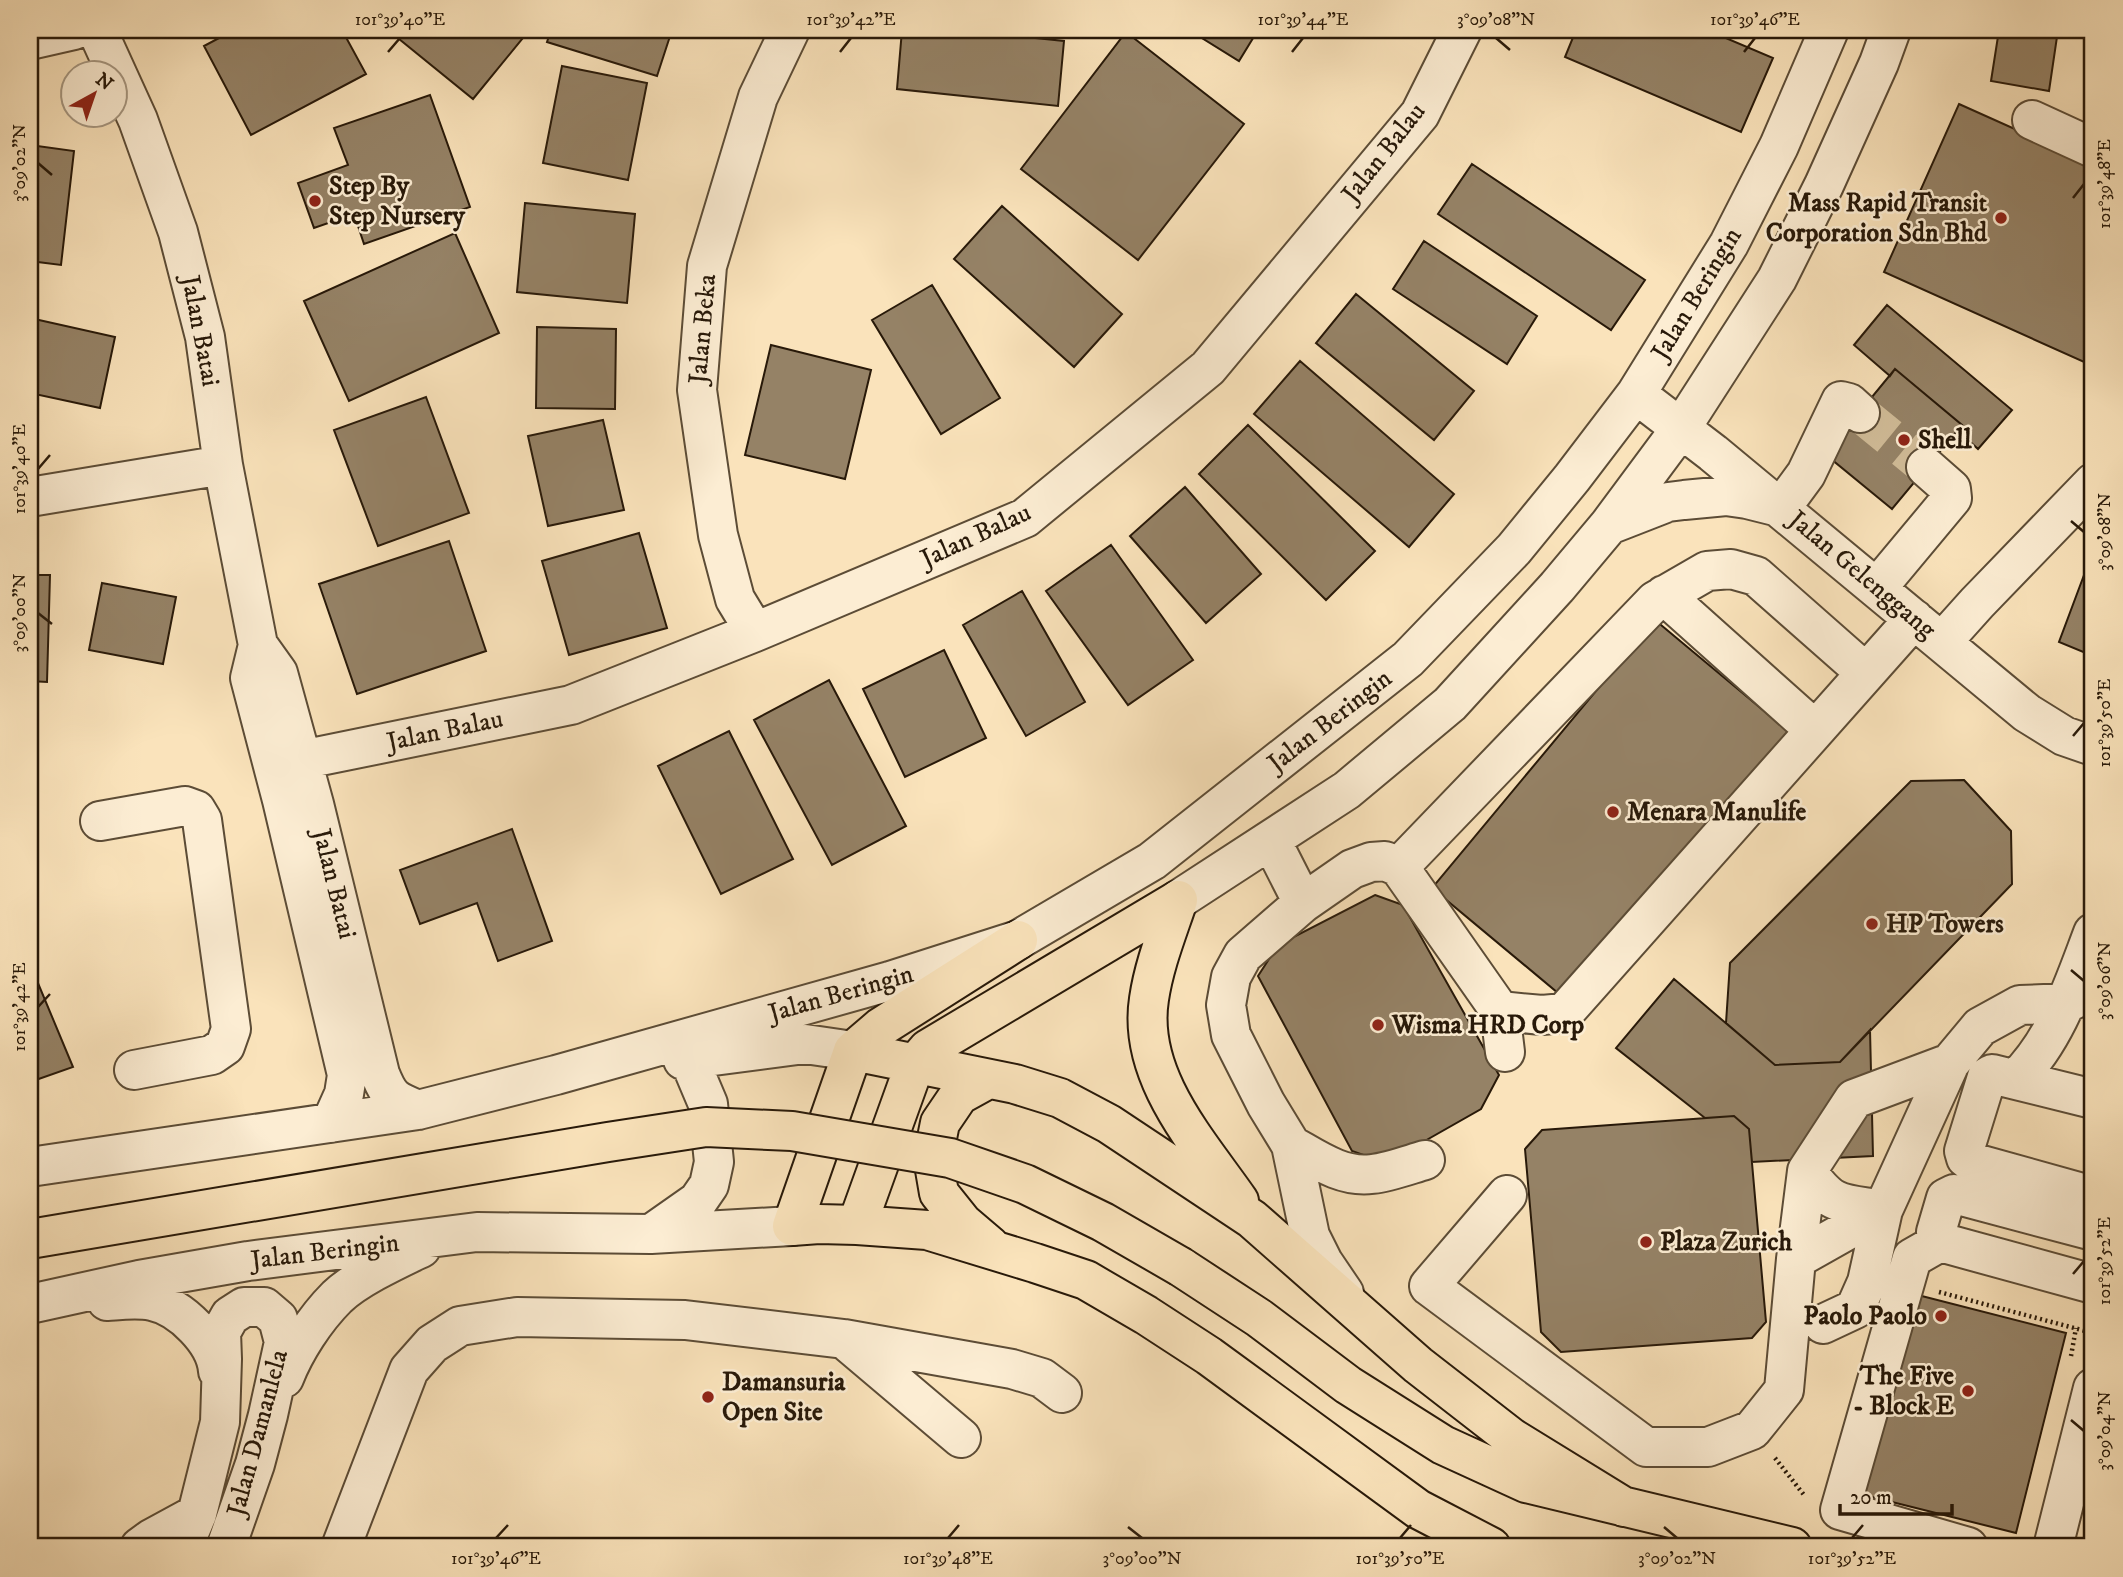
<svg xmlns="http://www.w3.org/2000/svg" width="2123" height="1577" font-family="'IM FELL DW Pica',serif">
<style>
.building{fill:#958266;stroke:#281909;stroke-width:2}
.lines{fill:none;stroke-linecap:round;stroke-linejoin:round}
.minor-tunnel{stroke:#d0bb97;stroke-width:38;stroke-dasharray:38 19;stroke-linecap:butt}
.minor-casing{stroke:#5c4c36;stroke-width:42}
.highway-casing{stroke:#281909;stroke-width:42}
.path{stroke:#281909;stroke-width:4.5;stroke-dasharray:2 3.5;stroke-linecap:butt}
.minor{stroke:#fcedd3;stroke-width:38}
.highway{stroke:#fae3bb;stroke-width:38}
.highway-bridge-casing{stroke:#281909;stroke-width:42;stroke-linecap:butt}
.highway-bridge{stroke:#fae3bb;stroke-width:38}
.ticks{fill:none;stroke:#281909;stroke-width:2.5}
.poi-dot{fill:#8f2418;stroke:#fcedd3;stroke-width:2.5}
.labels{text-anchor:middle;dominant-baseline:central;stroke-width:5;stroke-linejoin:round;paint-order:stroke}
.street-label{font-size:26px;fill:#281909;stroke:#fcedd3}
.poi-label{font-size:26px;font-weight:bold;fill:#281909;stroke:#fcedd3;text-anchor:start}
.neatline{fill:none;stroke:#281909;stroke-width:2.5}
.ticks-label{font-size:18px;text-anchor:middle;fill:#281909}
</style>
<rect width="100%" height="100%" fill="#fae3bb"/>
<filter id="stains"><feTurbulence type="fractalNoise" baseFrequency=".00286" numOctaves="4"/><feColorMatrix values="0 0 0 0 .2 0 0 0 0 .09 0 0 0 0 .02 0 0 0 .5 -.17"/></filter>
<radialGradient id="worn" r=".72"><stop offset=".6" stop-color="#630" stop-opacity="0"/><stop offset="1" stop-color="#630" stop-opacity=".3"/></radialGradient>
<path class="building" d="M234 30H342L366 74 251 135 204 46Z
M388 30H522L527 33 473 99Z
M551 30H672L657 76 547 42Z
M902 30H960L1064 41 1058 106 897 89Z
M1189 30H1258L1239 61Z
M1576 30H1707L1773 58 1741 132 1565 57Z
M1999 30H2058L2049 91 1991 81Z
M1126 32 1244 124 1138 260 1021 169Z
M562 66 647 83 628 180 543 163Z
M430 95 470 207 364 244 354 214 314 228 298 183 348 165 334 128Z
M1959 104 2093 164V366L1884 272Z
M30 145 74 151 61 265 30 261Z
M1472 164 1645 280 1611 330 1438 214Z
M525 203 635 214 627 303 517 292Z
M1002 206 1122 314 1074 367 954 259Z
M455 233 499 333 349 401 304 301Z
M1424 241 1537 316 1507 364 1393 289Z
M932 285 1000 398 941 434 872 320Z
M1356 294 1474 391 1434 440 1316 343Z
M1887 305 2012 410 1978 449 1957 430 1962 425 1895 369 1890 376 1854 345Z
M30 318 115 337 100 408 30 393Z
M537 327 616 329 615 409 536 408Z
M771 345 871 370 845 479 745 455Z
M1300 361 1454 494 1409 547 1254 414Z
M1895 369 1962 425 1892 509 1825 454Z
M426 397 469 513 378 546 334 430Z
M603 420 624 510 548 526 528 436Z
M1248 425 1375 551 1326 600 1199 474Z
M1185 487 1261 574 1206 623 1130 536Z
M639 533 667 628 569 655 542 561Z
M449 541 486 651 357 694 319 584Z
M1111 545 1193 660 1128 705 1046 591Z
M2093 551V656L2059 642Z
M30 575H50L47 682 30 681Z
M102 583 176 597 163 664 89 650Z
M1022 591 1085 702 1026 736 963 625Z
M1655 620 1794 736 1570 1003 1432 888Z
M944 650 986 738 905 777 863 689Z
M829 680 906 826 832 865 754 720Z
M729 731 793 859 721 894 658 766Z
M1964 780 2011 831 2012 884 1840 1062 1775 1065 1726 1023 1730 963 1911 781Z
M30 811H37V919L30 920Z
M512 829 552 941 498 961 477 903 420 924 400 870Z
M1375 895 1403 905 1499 1075 1481 1109 1386 1163 1352 1151 1258 976 1278 945Z
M30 964 73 1067 30 1082Z
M1674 979 1775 1065 1840 1062 1870 1030 1873 1156 1752 1162 1749 1129 1734 1116 1705 1118 1616 1048Z
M1734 1116 1749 1129 1766 1322 1752 1338 1561 1352 1541 1332 1525 1149 1542 1130Z
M1910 1293 2066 1333 2016 1533 1860 1494Z"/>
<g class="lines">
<path class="minor-tunnel" d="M1860 413 1926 467"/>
<g class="minor-casing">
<path id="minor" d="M97 30 138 120 178 232 205 337 223 465 258 645 278 673 314 804 380 1074C390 1099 394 1100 418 1110
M30 40 74 30
M2032 120 2093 148
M1636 394 1713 453 2027 713 2064 736 2093 746
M30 497 223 465
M1781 508 1806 474 1841 401 1849 403 1860 413
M1609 525 1668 502 1684 500 1726 496 1747 499 1775 506
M1877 588 1952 498 1951 489 1926 467
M1664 595 1815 730
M755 632 735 599 718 535 697 390 707 266 758 97 790 30
M1942 642 1977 603 2093 483
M258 645 250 678 282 800 347 1075 344 1094 331 1123
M301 760 571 705 755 632 1025 518 1208 368 1420 114 1462 30
M100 821 185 806 196 810 202 820 231 1029 225 1046 212 1055 134 1070
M1271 840 1303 903
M1399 867 1655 601 1707 571 1731 569 1756 576 1866 673
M1178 900 1347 790 1450 704 1557 587 1609 525 1681 428 1777 279 1824 185 1879 63 1891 30
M1500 1011 1542 1015 1564 1013 1914 619
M683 1060 805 1044 853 1051
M1950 1063 1980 1027 2020 1005 2067 1003 2093 990
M2016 1079C2056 1040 2074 983 2093 933
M2093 1099 1992 1074 1987 1077 1964 1151 1966 1158 1971 1162 2093 1196
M1291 1145C1316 1159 1342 1178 1372 1174 1390 1172 1408 1165 1425 1160
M30 1167 418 1110 556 1075 890 981 1018 940 1152 861 1408 659 1514 549 1572 478 1636 394 1729 244 1779 146 1829 30
M1507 1195 1429 1286 1646 1447H1708L1752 1430 1784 1390 1796 1259 1807 1171
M2093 1231 1954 1194 1946 1198 1936 1232 1940 1242 2093 1284
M651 1234 698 1201 709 1185 714 1162 708 1104 689 1059
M1940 1242 1912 1258 1840 1510 1968 1547
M1796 1259 1883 1210
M1344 1293 1323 1262 1310 1236 1291 1145 1266 1104 1231 1035 1226 1005 1231 977 1243 955 1303 903 1352 869 1371 862 1385 861 1399 867 1500 1011 1505 1052
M107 1301C122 1300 138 1298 152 1301 181 1307 216 1342 218 1371
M30 1304 139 1280 248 1261 477 1232 651 1234 792 1226
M1823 1324 1855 1309 1867 1282 1883 1210 1950 1063 1854 1099 1807 1171C1833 1208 1841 1203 1883 1210
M284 1378C295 1350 315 1319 337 1297 357 1278 396 1260 421 1248
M961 1438 844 1339 1012 1369 1042 1378 1062 1393
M140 1547 151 1539 197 1514
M183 1547 197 1514 220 1422 222 1359 221 1332 230 1316 244 1307H264L278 1319 284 1342 268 1415 255 1464 226 1547
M341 1547 409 1370 432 1344 460 1326 517 1317 685 1320 844 1339
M2053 1547 2093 1388"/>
</g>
<g class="highway-casing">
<path id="highway" d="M1178 900C1167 933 1154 965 1149 999 1137 1076 1198 1142 1239 1201
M1018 940 881 1027 853 1051 792 1226 819 1224 857 1225 927 1230 1035 1263 1086 1280 1146 1315 1209 1356 1418 1509 1491 1547
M853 1051 1015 1084 1060 1098 1109 1124 1252 1219 1418 1365 1512 1438 1624 1507
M988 1079 959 1095 940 1123 933 1158 939 1193 963 1223 990 1246
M857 1225 915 1064 928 1049 1178 900
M1181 1267 1259 1318 1348 1385 1443 1445 1526 1483 1792 1547"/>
</g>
<path class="path" d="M1939 1292 2093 1333
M2071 1356 2076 1328
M1775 1458 1804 1495"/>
<use href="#minor" class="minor"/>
<use href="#highway" class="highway"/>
<g class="highway-bridge-casing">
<path id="highway-bridge" d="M30 1239 608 1142 706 1127 792 1131 950 1158 1025 1184 1103 1222 1181 1267"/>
</g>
<use href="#highway-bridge" class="highway-bridge"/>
</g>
<path class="ticks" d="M1496 38 1510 50M388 52 400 38M840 52 851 38M1292 52 1303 38M1744 52 1755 38M38 163 52 175M2073 198 2084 184M38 469 50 455M2071 521 2084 532M38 613 52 624M2073 736 2084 723M2071 970 2084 981M38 1007 50 994M2073 1274 2084 1261M2071 1420 2084 1431M1128 1527 1142 1538M1664 1527 1677 1538M496 1538 508 1525M948 1538 959 1525M1400 1538 1411 1525M1852 1538 1863 1525"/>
<g class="poi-dot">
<circle cx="315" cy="201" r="7"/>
<circle cx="2001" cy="218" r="7"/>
<circle cx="1904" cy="440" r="7"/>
<circle cx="1613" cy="812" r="7"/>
<circle cx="1872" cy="924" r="7"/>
<circle cx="1378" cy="1025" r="7"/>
<circle cx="1646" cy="1242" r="7"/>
<circle cx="1941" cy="1316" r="7"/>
<circle cx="1968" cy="1391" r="7"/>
<circle cx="708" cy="1397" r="7"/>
</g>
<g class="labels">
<g class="street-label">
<text transform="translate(1384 153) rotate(-52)">Jalan Balau</text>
<text transform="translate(1697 294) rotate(-59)">Jalan Beringin</text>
<text transform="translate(703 329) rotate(-85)">Jalan Beka</text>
<text transform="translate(200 331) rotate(79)">Jalan Batai</text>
<text transform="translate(976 536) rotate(-25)">Jalan Balau</text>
<text transform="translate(1862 575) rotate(40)">Jalan Gelenggang</text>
<text transform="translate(1330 721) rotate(-38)">Jalan Beringin</text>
<text transform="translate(445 731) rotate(-12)">Jalan Balau</text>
<text transform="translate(334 884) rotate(76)">Jalan Batai</text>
<text transform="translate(841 994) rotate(-16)">Jalan Beringin</text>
<text transform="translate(325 1252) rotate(-7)">Jalan Beringin</text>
<text transform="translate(258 1433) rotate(-75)">Jalan Damanlela</text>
</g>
<g class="poi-label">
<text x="329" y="186">Step By<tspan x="329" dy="30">Step Nursery</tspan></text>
<text x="1987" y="203" text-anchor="end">Mass Rapid Transit<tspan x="1987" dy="30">Corporation Sdn Bhd</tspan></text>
<text x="1918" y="440">Shell</text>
<text x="1627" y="812">Menara Manulife</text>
<text x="1886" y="924">HP Towers</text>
<text x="1392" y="1025">Wisma HRD Corp</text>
<text x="1660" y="1242">Plaza Zurich</text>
<text x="1927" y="1316" text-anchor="end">Paolo Paolo</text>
<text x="1954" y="1376" text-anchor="end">The Five<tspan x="1954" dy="30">- Block E</tspan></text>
<text x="722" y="1382">Damansuria<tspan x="722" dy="30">Open Site</tspan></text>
</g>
</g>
<rect width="2123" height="1577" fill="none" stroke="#fae3bb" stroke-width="77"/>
<g transform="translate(94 94) rotate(40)"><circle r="33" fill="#fcedd3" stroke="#a79882" stroke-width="2"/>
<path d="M0-5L12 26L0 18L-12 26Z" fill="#8f2418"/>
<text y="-10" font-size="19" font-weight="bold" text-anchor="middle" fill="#281909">N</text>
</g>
<path d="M1840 1504v10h112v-10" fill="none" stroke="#281909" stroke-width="3.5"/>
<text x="1850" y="1504" font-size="21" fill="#281909" stroke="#fcedd3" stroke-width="5" paint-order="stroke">20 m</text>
<rect x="38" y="38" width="2046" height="1500" class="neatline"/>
<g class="ticks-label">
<text x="400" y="25">101°39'40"E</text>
<text x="851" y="25">101°39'42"E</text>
<text x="1303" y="25">101°39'44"E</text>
<text x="1496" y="25">3°09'08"N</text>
<text x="1755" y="25">101°39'46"E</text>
<text transform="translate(19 163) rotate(-90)" y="6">3°09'02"N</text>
<text transform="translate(2104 184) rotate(-90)" y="6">101°39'48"E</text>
<text transform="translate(19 469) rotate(-90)" y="6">101°39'40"E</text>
<text transform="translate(2104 532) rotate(-90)" y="6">3°09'08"N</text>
<text transform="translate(19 613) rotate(-90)" y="6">3°09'00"N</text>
<text transform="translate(2104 723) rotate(-90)" y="6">101°39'50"E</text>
<text transform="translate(2104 981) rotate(-90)" y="6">3°09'06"N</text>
<text transform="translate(19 1007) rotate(-90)" y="6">101°39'42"E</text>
<text transform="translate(2104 1261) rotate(-90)" y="6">101°39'52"E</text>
<text transform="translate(2104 1431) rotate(-90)" y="6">3°09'04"N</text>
<text x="496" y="1564">101°39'46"E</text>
<text x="948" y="1564">101°39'48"E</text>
<text x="1142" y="1564">3°09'00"N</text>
<text x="1400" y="1564">101°39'50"E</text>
<text x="1677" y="1564">3°09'02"N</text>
<text x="1852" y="1564">101°39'52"E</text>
</g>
<rect width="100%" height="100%" filter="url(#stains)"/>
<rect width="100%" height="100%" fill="url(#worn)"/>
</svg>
